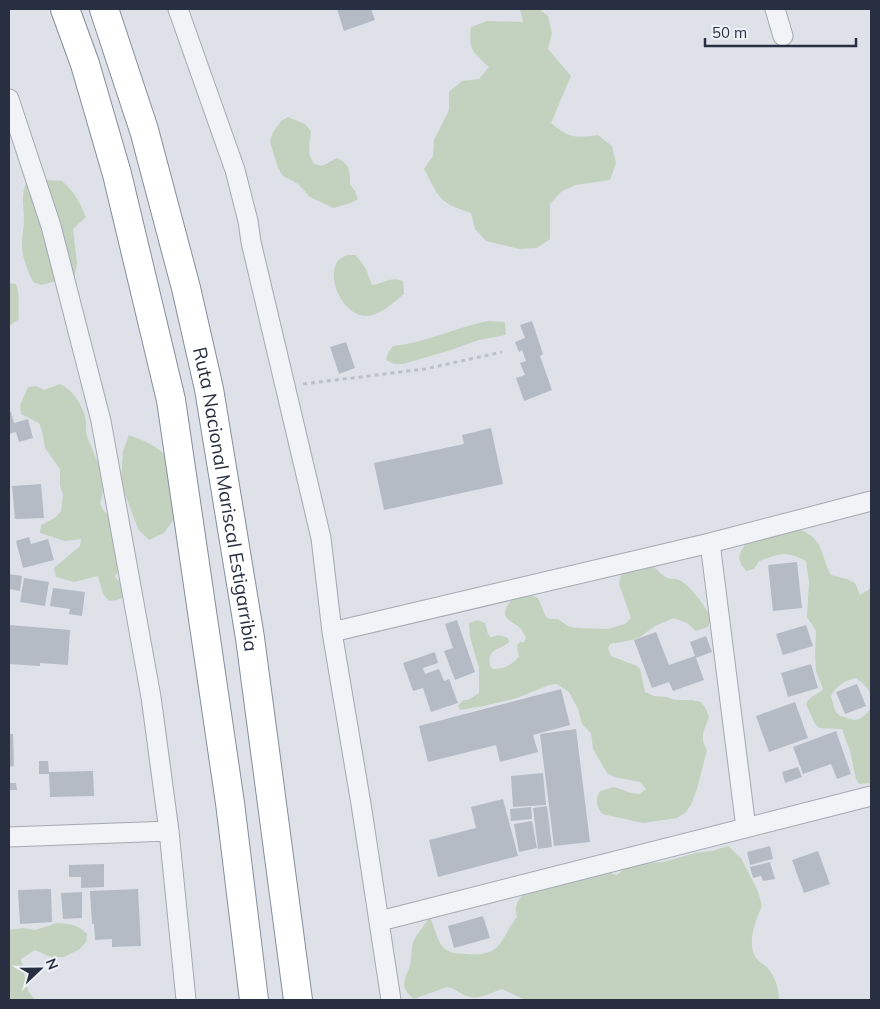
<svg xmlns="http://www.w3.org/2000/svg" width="880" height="1009" font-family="Mulish,sans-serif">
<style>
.green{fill:#c3d2bf}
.building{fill:#b5bbc5}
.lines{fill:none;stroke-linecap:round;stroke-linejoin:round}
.street-casing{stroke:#a3a9b2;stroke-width:21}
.highway-casing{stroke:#858e9f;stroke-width:30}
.path{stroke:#bcc0c7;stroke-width:3;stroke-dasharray:4 4;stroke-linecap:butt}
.street{stroke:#f1f3f6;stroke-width:19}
.highway{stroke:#fff;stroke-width:28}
.labels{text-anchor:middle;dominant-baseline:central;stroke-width:4;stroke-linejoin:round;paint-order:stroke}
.street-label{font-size:19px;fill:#272f40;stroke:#eef1f6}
</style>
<rect width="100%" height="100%" fill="#dee2e8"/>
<path class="green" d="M520 9H539L548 16 552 33 548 49 571 76 551 123C569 138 574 138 598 135L612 146 616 163 610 180 576 185 562 191 550 204V239L537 248 519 249 486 241 475 229 471 213C438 202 440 199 424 169L433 156 434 140 449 110V92L462 81 479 79 489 67C473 52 468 50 471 27L487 21 523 22Z
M288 117 305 124 311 131C311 145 305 150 314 164L322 166 337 158C350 164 350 171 350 184L355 191 358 199 351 203 333 208 310 197 298 184 283 176 278 168 270 142 272 134 281 121Z
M31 176H39L47 180 62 181C75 193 79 200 86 217L73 229 77 263 74 280 57 281 41 285 33 282C27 270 21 255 22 241 22 234 24 228 24 221 24 205 19 189 31 176Z
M348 255H356L366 269 372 285C385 283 390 276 403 281L404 294C394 302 380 315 368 316 346 318 327 283 336 264 338 259 343 257 348 255Z
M9 283 16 284C21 296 17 307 19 319L9 326Z
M488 321 505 322 506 335 479 340 448 351 403 364H394L386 360 388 353 393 346C426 343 456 327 488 321Z
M60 384C72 389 81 403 85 416 87 423 85 430 87 436 95 458 109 479 100 503L103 510 109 516 119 569 115 577 122 584 125 597 117 600 109 601 103 594 98 576 74 582 56 577 54 568 80 546 81 539 65 541 40 533 41 525 56 517 61 511 63 494 60 486V469L45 448 42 431 39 423 21 414 20 405 28 387 36 386 44 390Z
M129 435C145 441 163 448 172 463 178 472 181 483 185 493L174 519 164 533 149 540 138 529 121 483 123 451Z
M787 523C797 528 811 533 817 542 823 550 825 566 831 575L847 579 855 583 860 595 871 588V697C869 687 863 684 856 678 844 681 837 685 831 696 833 701 834 711 838 714 840 716 842 716 845 717 858 723 862 719 871 708V783L859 784 856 779 850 751 842 729 819 728 815 724 806 704C809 696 818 695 823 689L816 671 815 653 816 631 807 617 809 582 806 561C786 550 778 554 759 561L754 569 746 571 741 564 739 557 742 549 756 529Z
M646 556C651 563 657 571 664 576 670 580 674 578 679 580 689 583 708 610 711 619L708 627 696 631 687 623 674 618 655 626 640 637 632 640 610 644 608 648 611 656 637 666 640 669 645 692 654 696 667 697 675 700H692L701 702 706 709 709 717 703 733V742L707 750 697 789 691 805 685 813 677 818 643 823 602 814C596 805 595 800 600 791L614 787 631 793 639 794 646 789 640 782 614 777 607 773 593 749 591 733 582 724 578 709 569 692 557 684 549 685 517 698 484 706 460 710 458 706 463 700H468L479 693V668L470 637 469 623 477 620 485 623 488 634 491 637 499 635 508 638 509 642C500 651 487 647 490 666L493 669C504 669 511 665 519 657L517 645 520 642H524L526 638C524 634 523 631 520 628 513 621 500 619 507 607 509 603 511 600 515 598 523 594 530 594 538 598L546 617 550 619H558L568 626 577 628 608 629 625 624 631 618 619 584 622 570Z
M728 846 741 858 758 891 762 906C756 919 747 942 755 956 758 961 763 964 767 967 775 977 779 987 779 1000H525L502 989C488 994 476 1002 462 994 457 991 453 988 447 987L414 999C395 984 409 977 411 960 412 953 411 947 414 940 418 932 425 926 429 917 436 926 435 939 444 948 450 954 458 953 466 954 503 957 499 940 517 917 514 908 517 901 523 894L608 872 617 875 628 865 664 862 695 853 712 851Z
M57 923C69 924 78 924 87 934L86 942 80 949 64 957H51L35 950 21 959 28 991 35 1000H9V930L23 928 35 930Z"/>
<path class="building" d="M337 9H371L375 20 344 31Z
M532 321 543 354 540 356 552 390 524 401 516 378 525 375 520 363 526 361 522 350 519 352 515 342 525 338 520 325Z
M346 342 355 368 339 374 330 347Z
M9 412H11L14 423 28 419 33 438 19 442 16 432 9 434Z
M491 428 503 484 384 510 374 463 464 444 462 435Z
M41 484 44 518 15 519 12 486Z
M29 537 31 544 48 539 54 560 23 568 16 541Z
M797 562 802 608 773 611 768 565Z
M9 574 22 576 20 591 9 589Z
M24 578 49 582 45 606 20 602Z
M53 588 85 592 82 616 69 614 70 609 50 606Z
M457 620 475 672 455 680 444 651 453 648 445 624Z
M9 625 70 630 68 665 40 663V666L9 664Z
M806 625 813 646 783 655 776 634Z
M656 632 669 665 695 656 690 642 706 636 712 652 696 658 704 680 673 691 669 682 652 688 634 640Z
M435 652 438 663 423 668 425 674 439 669 444 681 449 679 458 703 431 712 423 688 413 691 403 663Z
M811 664 818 688 788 697 781 673Z
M857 684 866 706 845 714 836 692Z
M561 689 570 725 533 735 538 752 500 762 496 745 428 762 419 726Z
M795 702 808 738 769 752 756 716Z
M576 729 590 842 554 846 540 734Z
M836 731 851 774 837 779 831 764 803 774 793 747Z
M9 734H13L14 766 9 767Z
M39 761H48L49 772 93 771 94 796 50 797 49 774H39Z
M798 767 802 777 785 783 782 772Z
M543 773 546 805 513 807 511 776Z
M9 783H16L17 790H9Z
M503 799 518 856 438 877 429 840 476 828 471 807Z
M547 806 552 847 538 849 533 808Z
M531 807 532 819 511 821 510 809Z
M532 821 537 848 519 852 514 824Z
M770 846 773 859 750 865 747 852Z
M818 851 830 884 804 893 792 860Z
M770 862 775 879 763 881 761 876 753 878 750 867Z
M104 864V887L81 888V877H69V865Z
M51 889 52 922 20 924 18 890Z
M138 889 141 946 112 947V939L95 940 94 924H92L90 891Z
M82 892V918L63 919 61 893Z
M483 916 490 938 454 948 448 926Z"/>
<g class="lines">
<g class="street-casing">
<path id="street" d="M178 9 235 170 248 221 251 242 321 538 332 632 361 804 391 1000
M775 9 783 36
M9 99 51 226 101 421 151 697 169 831 186 1000
M710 543 871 501
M332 632 710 543 746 828
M9 837 169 831
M380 921 871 796"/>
</g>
<g class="highway-casing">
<g id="highway">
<path d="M65 9 85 64 117 174 171 400 230 803 254 1000"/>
<path id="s1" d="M104 9 144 130 186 288 209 389 250 638 298 1000"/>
</g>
</g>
<path class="path" d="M303 384 425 369 502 352"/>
<use href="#street" class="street"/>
<use href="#highway" class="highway"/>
</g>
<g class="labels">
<g class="street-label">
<text stroke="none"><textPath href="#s1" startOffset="506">Ruta Nacional Mariscal Estigarribia</textPath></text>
</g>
</g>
<rect width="880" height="1009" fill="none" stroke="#272f40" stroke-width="20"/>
<g transform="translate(40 969) rotate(68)" stroke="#eef1f6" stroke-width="4" paint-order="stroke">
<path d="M0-4L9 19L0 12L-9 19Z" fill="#272f40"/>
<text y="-8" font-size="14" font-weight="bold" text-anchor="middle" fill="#272f40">N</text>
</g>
<path d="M705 38v8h151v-8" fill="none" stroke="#272f40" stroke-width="2.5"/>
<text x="712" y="38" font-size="15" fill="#272f40" stroke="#eef1f6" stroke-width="4" paint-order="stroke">50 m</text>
</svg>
